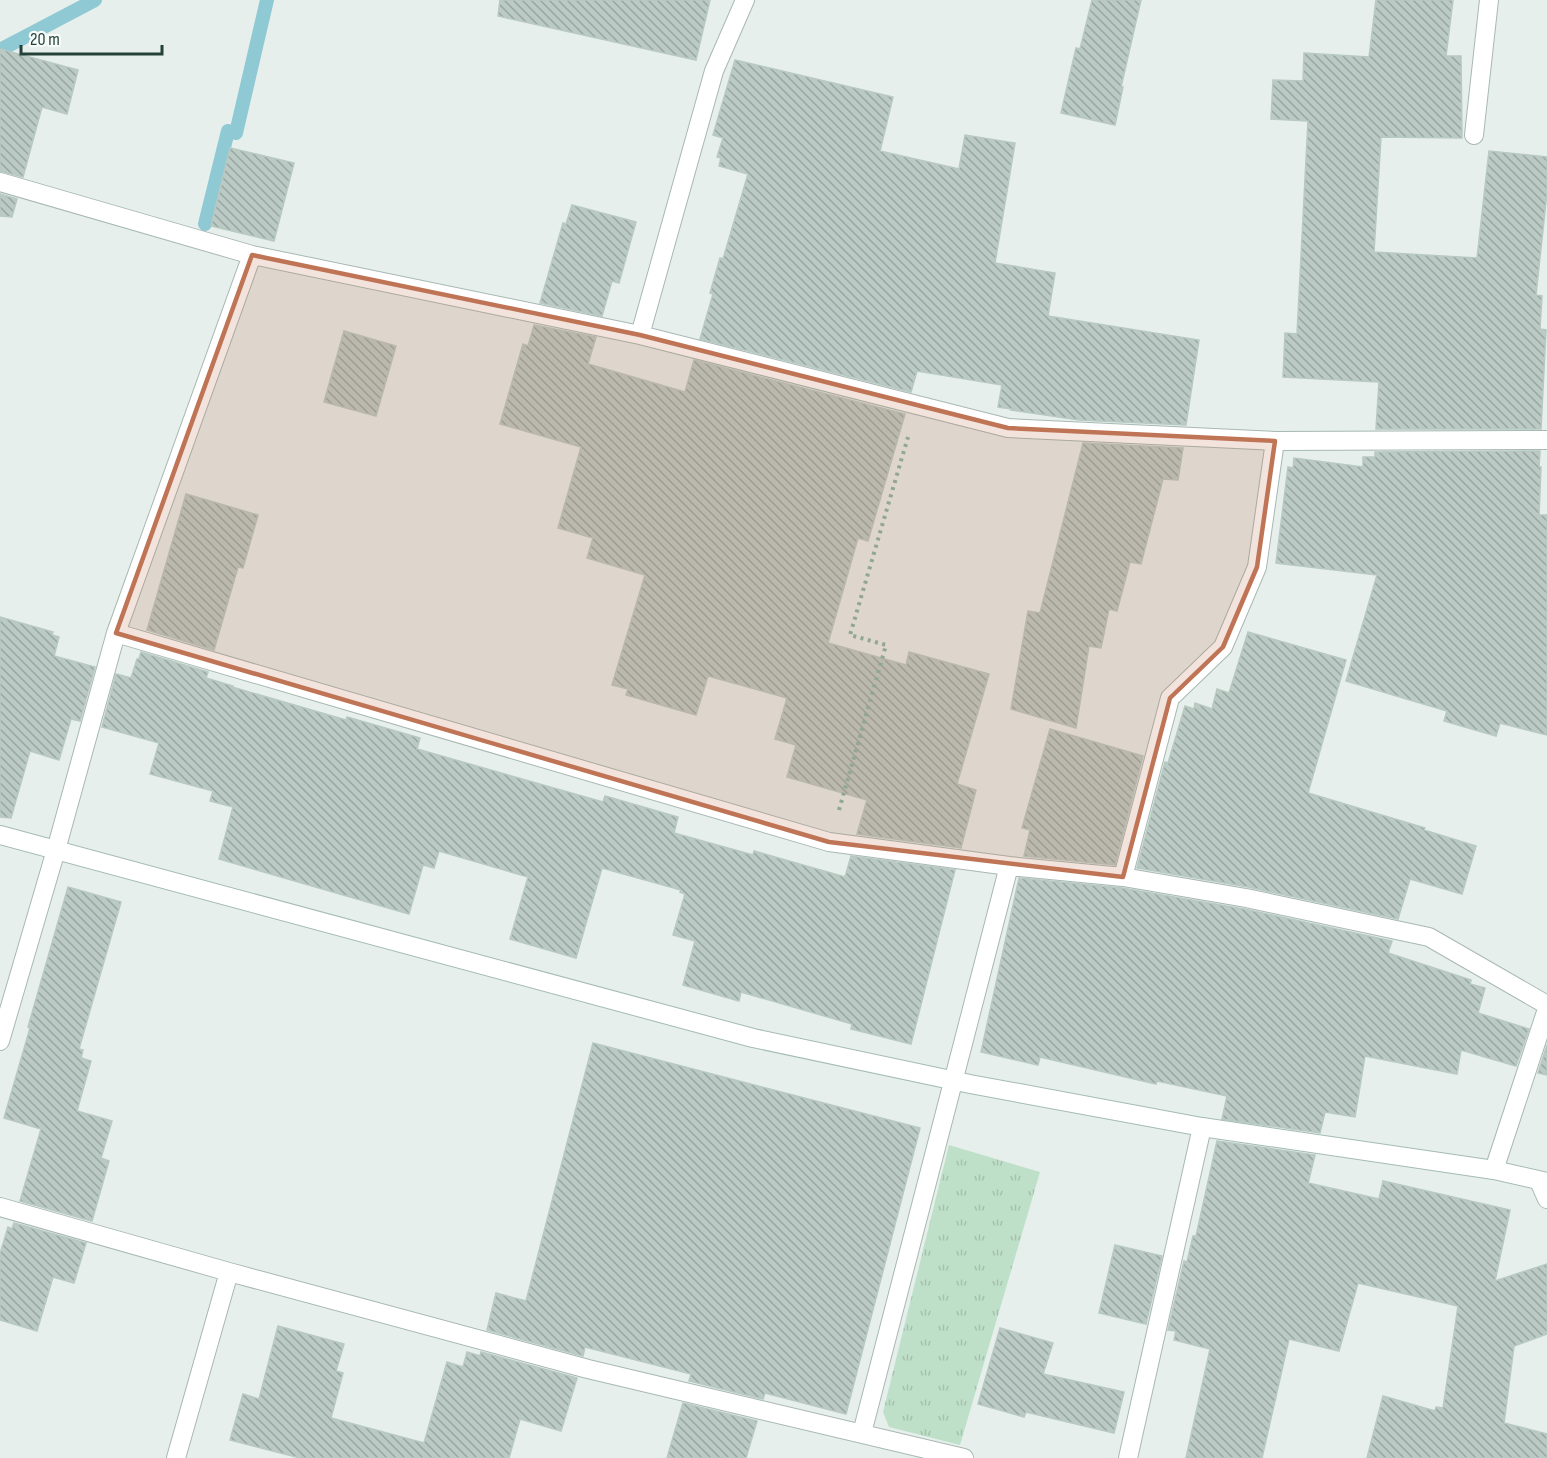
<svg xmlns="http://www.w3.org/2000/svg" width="1547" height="1458" font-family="'Sofia Sans Condensed',sans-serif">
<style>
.grass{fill:url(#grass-tufts)}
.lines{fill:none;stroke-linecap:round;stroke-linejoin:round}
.stream{stroke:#8ec9d4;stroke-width:14}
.building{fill:url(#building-back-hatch);stroke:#b8c9c2;stroke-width:1.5}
.lane-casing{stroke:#a8b8b2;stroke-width:20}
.street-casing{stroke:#a8b8b2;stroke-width:20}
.secondary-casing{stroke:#a4bbb3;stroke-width:20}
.path{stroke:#86b3a5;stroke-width:4;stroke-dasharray:3 4.5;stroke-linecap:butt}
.lane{stroke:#fff;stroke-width:18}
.street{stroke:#fff;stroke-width:18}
.secondary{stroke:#fff;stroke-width:18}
.marked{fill:#c07456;fill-opacity:0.2;stroke:#c07456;stroke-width:4.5;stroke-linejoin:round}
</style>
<defs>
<pattern id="grass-tufts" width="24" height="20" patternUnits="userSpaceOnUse" patternTransform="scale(1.5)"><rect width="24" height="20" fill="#bfe0c8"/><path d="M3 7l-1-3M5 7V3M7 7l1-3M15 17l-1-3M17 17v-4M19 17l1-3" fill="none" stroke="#a4c1ad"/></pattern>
<pattern id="building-back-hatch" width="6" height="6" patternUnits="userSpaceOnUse" patternTransform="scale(1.5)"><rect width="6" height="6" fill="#bbcac4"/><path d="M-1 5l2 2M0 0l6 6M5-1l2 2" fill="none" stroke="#98a6a0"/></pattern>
</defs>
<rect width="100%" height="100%" fill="#e6efeb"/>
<path class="grass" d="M949 1145 1040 1172 960 1445 889 1427 883 1412Z"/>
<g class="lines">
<path class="stream" d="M0 50 95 0
M205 224 228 131 236 133 267 0"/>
</g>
<path class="building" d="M500 0H710L696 60 498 16Z
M1092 0H1141L1121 87H1123L1115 125 1061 113 1076 48 1080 49Z
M1376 0H1453L1446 56H1461L1462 138 1381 137 1374 252 1477 258 1489 151 1547 157V192L1536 295 1542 296 1540 329 1546 330 1541 429H1376L1379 382 1283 377 1285 333 1297 334 1308 121 1271 119 1273 80 1303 81 1304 53 1369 57Z
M0 49 78 70 67 114 42 107 23 177 0 171Z
M735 60 893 97 880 151 959 169 965 135 1015 143 995 263 1055 273 1048 316 1199 340 1186 425 1079 420 1011 410 1012 409 998 407 1002 385 917 371 911 392 700 339 713 294 710 293 720 258 723 259 748 174 719 166 721 158 717 157 723 138 713 135Z
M230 148 294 163 274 241 211 226Z
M0 194 17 199 12 217 0 216Z
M572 205 636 222 619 283 612 281 602 316 540 303 563 223 566 224Z
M534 325 596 337 588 364 685 392 694 360 905 414 868 541 858 538 828 643 906 665 909 652 989 674 957 784 976 790 961 848 857 834 867 800 787 777 796 745 775 739 787 698 708 676 696 715 626 695 628 689 612 685 645 575 587 558 593 538 558 528 581 447 500 424 523 344 528 346Z
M344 331 396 346 376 416 324 402Z
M1083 443 1183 448 1178 480 1163 479 1141 564 1130 562 1117 611 1109 609 1101 648 1089 646 1076 728 1011 709 1028 611 1040 613Z
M1540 451 1539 467H1541L1539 515H1547V735L1500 723 1496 736 1444 721 1447 711 1346 681 1377 575 1276 563 1288 467 1293 468 1294 458 1363 467V457H1375V452Z
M186 494 258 515 243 568 238 567 214 650 147 630Z
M0 617 53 632 52 635 59 637 54 656 95 667 80 721 71 719 59 760 30 751 11 818 0 817Z
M1248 632 1346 660 1308 793 1425 828 1424 830 1476 846 1462 894 1410 879 1398 919 1248 887 1137 868 1165 762 1168 763 1185 706 1194 709 1195 703 1212 709 1217 689 1229 693Z
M141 652 208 672 206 678 233 686 232 687 346 720 347 717 420 738 417 749 603 802 605 796 678 817 674 833 753 855 754 851 845 877 851 856 955 870 911 1044 851 1029 852 1024 741 992 739 1001 683 985 695 941 673 935 685 894 680 892 681 890 602 868 576 958 510 939 528 877 439 851 434 868 423 865 409 914 219 859 233 807 210 801 213 791 150 774 159 743 102 727 116 674 131 678 137 659H139Z
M1050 729 1143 756 1115 865 1024 856 1030 830 1022 828Z
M1019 878 1122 888 1244 909 1392 941 1388 953 1471 980 1470 984 1485 988 1478 1013 1529 1029 1516 1066 1461 1050 1457 1074 1365 1056 1355 1117 1325 1112 1320 1133 1222 1119 1227 1096 1157 1081 1156 1084 1040 1057 1038 1065 981 1052Z
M68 887 121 902 79 1049 83 1050 81 1058 91 1061 77 1111 112 1121 101 1158 109 1161 92 1221 20 1201 41 1129 4 1118 30 1028 28 1027Z
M593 1043 920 1128 846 1414 765 1393 763 1399 689 1381 691 1374 585 1347 583 1356 487 1330 496 1293 526 1301Z
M1547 1045V1075L1538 1073Z
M1217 1141 1315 1155 1308 1183 1379 1199 1383 1181 1510 1210 1495 1281 1547 1264V1334L1514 1346 1504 1423 1547 1434V1458H1367L1383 1396 1435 1411 1436 1407 1443 1408 1458 1306 1358 1283 1339 1351 1289 1339 1262 1458H1186L1210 1349 1174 1340 1176 1331 1168 1330 1184 1261 1187 1262 1193 1236H1196Z
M14 1223 86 1243 74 1283 53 1277 37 1331 0 1320V1254L8 1227 12 1229Z
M1115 1245 1162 1256 1146 1324 1099 1313Z
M278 1326 344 1344 336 1371 343 1373 331 1418 424 1443 447 1362 463 1367 467 1352 480 1356 481 1352 577 1378 561 1431 520 1419 509 1458H300L230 1440 243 1394 259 1399Z
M1000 1328 1053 1343 1043 1374 1124 1392 1114 1433 1026 1412 1024 1417 978 1404Z
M683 1403 757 1421 746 1458H667Z"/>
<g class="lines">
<g class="lane-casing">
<path id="lane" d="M1474 135 1489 0"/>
</g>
<g class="street-casing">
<path id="street" d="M0 182 252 255 640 335 1008 428 1275 441 1547 440
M640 335 714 71 745 0
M116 633 829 842 1009 866 1123 877 1246 898 1429 937 1547 1005
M1123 877 1170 698 1223 647 1257 567 1275 441
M0 1041 56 850 116 633 252 255
M1494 1170 1547 1009
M1539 1181 1547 1199
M0 1207 229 1272 588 1369 964 1458
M862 1433 1009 866
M176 1458 229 1272
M1128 1458 1202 1127"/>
</g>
<g class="secondary-casing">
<path id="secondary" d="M0 835 753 1038 970 1084 1202 1127 1494 1170 1547 1182"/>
</g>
<path class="path" d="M839 810 886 645 850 635 908 437"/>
<use href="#lane" class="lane"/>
<use href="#street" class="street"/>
<use href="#secondary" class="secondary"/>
</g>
<path class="marked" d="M252 255 640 335 1008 428 1275 441 1257 567 1223 647 1170 698 1123 877 829 842 116 633Z"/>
<path d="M21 45v9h141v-9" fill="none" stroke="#24423a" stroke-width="3"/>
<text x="30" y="45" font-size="18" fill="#24423a" stroke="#f7fbf9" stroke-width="4.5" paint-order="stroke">20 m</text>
</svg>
